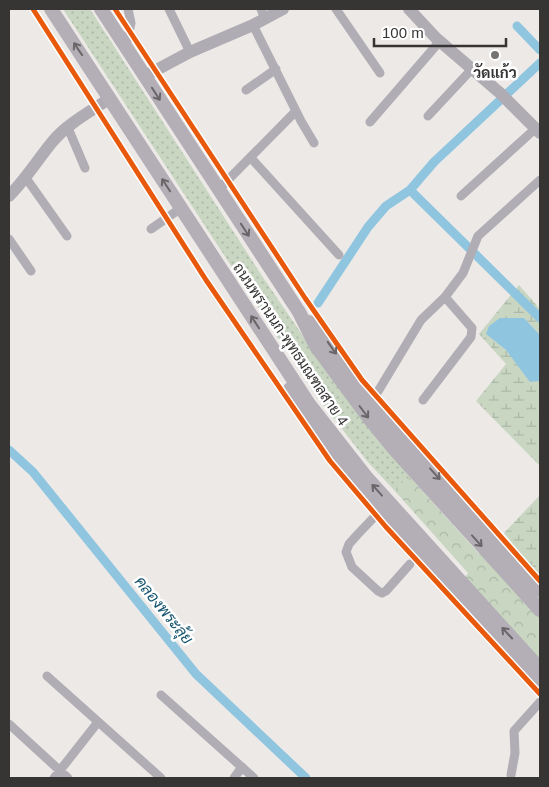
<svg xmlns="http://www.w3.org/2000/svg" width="549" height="787" font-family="Helvetica,Sarabun,sans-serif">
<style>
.grass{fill:url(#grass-dots)}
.wetland{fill:url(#wetland-marsh)}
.park{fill:url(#park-crowns)}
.water{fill:#8fc5df}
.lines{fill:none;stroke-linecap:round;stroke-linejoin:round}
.canal{stroke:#8fc5df;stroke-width:9}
.street{stroke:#b0adb5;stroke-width:9}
.secondary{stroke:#b0acb3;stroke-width:12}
.primary{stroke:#b4aeb6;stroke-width:14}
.cycleway-casing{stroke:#fff;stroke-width:8}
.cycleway{stroke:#e8590c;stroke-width:5}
.oneway{stroke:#696568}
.poi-dot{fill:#767473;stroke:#fff;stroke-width:2}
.labels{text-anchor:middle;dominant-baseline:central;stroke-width:5;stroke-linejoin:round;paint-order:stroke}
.poi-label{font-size:15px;font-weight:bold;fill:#373534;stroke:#fff}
.street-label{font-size:15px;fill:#373534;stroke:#fff}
.water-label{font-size:16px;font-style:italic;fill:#17556f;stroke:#fff}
</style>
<defs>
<pattern id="grass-dots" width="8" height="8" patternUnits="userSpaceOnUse" patternTransform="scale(1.25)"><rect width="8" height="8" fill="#c8d6c2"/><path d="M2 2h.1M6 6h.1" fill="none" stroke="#acb8a7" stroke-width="1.8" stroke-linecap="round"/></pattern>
<pattern id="wetland-marsh" width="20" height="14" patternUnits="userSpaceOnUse" patternTransform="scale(1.25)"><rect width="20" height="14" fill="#c8d6c2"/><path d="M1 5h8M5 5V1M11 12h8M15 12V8" fill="none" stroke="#acb8a7"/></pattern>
<pattern id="park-crowns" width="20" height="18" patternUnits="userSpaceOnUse" patternTransform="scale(1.25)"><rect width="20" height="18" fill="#c8d6c2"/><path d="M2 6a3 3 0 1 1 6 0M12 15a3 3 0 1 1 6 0" fill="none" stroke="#acb8a7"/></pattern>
</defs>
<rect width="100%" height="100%" fill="#ece9e7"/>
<path class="grass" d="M63 9H90L262 276 318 358 410 477 394 490 367 461 317 397Z"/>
<path class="wetland" d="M519 285 540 309V335L524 318 487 334 506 350 530 381H540V466L476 401 506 364 479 334Z
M540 495V577L504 533Z"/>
<path class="park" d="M410 477 479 554 492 542 540 597V680L457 588 468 573 394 490Z"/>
<path class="water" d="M500 318H524L540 335V381L530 382 506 350 486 334 489 326Z"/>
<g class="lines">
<path class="canal" d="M517 26 540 50
M410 190 540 318
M318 303 368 227 386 206 410 190 434 162 540 63
M9 450 33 472 196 674 306 778"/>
<path class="street" d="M169 9 190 52
M261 9 265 19
M336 9 380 73
M253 25 301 121 314 143
M126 46 131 23 128 9
M246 90 276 69
M428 116 471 70
M370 122 440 41
M68 128 85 168
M251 158 339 255
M26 178 67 236
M219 189 296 111
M461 196 536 128
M151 229 181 208
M9 239 31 271
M423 400 471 337 472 328 445 297
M371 403 421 320 445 297 463 273 478 236 540 180
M380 511 358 534 349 544 346 552 352 567 378 591 382 593 386 591 410 564
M47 676 161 778
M161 695 254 778
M9 724 68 778
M511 775 515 753 514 731 540 702
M54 778 98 722
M234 778 242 767"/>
<path class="secondary" d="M409 9 436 38 500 93 540 133
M145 76 190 52 253 25 283 9
M9 196C26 179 38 159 53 141 68 123 92 111 110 98"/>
<path class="primary" d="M51 9 309 404 367 478 540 669
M101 9 299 312 316 346 369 418 395 450 540 610
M309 322 324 337 371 403 540 590
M290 389 307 421 342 467 540 688"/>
<g class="cycleway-casing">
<path id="cycleway" d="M33 9 206 280 330 461 386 527 540 694
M115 9 305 298 362 380 540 581"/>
</g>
<use href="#cycleway" class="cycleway"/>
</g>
<defs><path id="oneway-shaft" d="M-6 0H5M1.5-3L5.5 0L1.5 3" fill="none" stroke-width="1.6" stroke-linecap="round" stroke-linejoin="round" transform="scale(1.25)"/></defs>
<g class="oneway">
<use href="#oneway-shaft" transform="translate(78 49) rotate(-124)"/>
<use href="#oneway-shaft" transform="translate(156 94) rotate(57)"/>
<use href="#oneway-shaft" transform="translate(166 185) rotate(-123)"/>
<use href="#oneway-shaft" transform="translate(245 230) rotate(57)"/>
<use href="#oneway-shaft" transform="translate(255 322) rotate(-123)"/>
<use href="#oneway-shaft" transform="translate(332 348) rotate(55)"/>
<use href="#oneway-shaft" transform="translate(364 412) rotate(53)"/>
<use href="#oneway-shaft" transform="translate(435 474) rotate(48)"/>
<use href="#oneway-shaft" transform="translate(377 490) rotate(-132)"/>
<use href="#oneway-shaft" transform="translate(477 541) rotate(48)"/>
<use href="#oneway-shaft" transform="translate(507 633) rotate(-133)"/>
</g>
<circle class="poi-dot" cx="495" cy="55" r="5"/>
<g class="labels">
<g class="poi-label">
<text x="495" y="72">วัดแก้ว</text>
</g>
<g class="street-label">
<text transform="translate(291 344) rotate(56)">ถนนพรานนก-พุทธมณฑลสาย 4</text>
</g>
<g class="water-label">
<text transform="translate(164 610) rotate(51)">คลองพระลุ้ย</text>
</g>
</g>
<rect width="549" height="787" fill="none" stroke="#373534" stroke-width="20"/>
<path d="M374 38v8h132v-8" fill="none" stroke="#373534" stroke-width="2.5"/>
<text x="382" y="38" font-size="15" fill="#373534" stroke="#ffffff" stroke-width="4" paint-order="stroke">100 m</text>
</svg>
